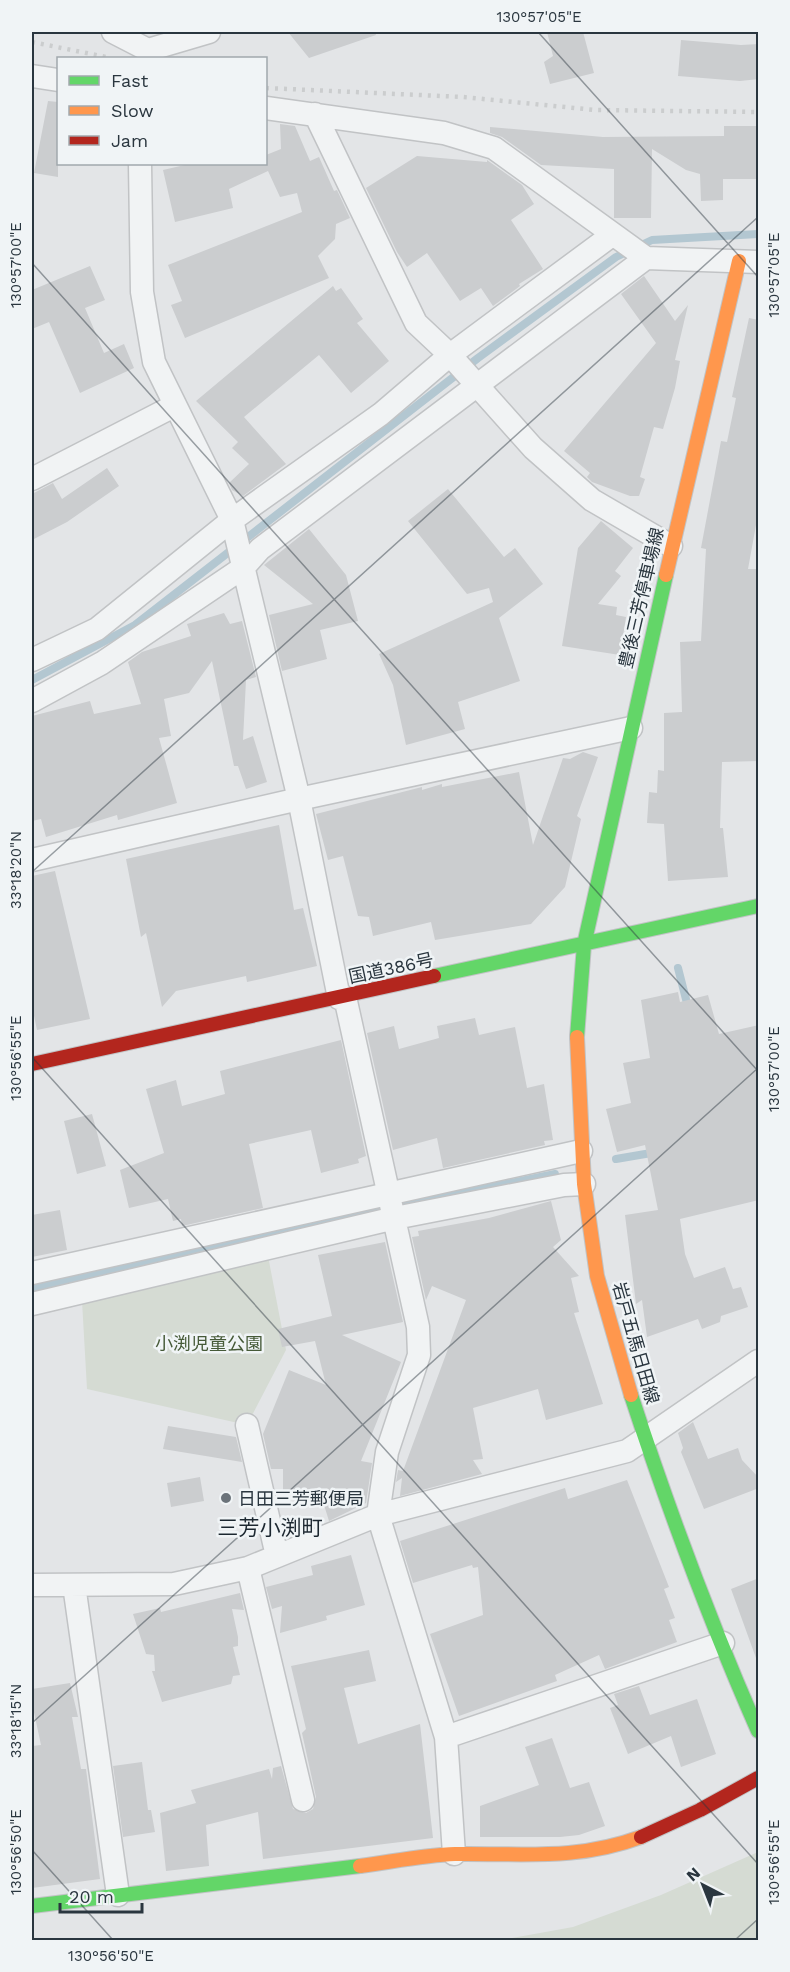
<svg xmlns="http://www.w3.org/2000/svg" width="790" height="1972" font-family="'Work Sans','Noto Sans JP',sans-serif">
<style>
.green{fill:#d5dbd3}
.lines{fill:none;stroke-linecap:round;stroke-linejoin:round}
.stream{stroke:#b3c7d1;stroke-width:8}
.building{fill:#cbcdcf}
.street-casing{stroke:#c1c3c5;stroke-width:25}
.fast-casing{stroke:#c1c3c5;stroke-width:16}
.slow-casing{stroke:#c1c3c5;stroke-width:16}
.jam-casing{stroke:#c1c3c5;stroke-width:16}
.street{stroke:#f1f3f4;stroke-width:22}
.fast{stroke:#63d668;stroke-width:14}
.slow{stroke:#ff974d;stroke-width:14}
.jam{stroke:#b3261e;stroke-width:14}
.rail{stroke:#cbcdce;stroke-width:4.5;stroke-dasharray:3 6;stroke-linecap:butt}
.ticks{fill:none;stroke:#2a363f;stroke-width:1.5;stroke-opacity:0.45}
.poi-dot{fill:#6b737a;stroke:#f0f4f6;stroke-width:2}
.labels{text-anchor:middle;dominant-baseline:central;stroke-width:5;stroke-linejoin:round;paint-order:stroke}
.street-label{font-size:18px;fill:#2a363f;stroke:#f0f4f6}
.park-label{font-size:18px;fill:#465a38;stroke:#f0f4f6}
.poi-label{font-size:18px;fill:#2a363f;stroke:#f0f4f6;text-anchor:start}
.quarter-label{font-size:21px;fill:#1c2730;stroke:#f0f4f6}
.neatline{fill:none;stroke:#2a363f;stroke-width:2}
.ticks-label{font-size:15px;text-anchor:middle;fill:#2a363f}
</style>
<rect width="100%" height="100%" fill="#e3e5e7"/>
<path class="green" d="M268 1256 286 1350 247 1425 87 1389 82 1301Z
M758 1852V1937L750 1940H501L573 1927 661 1895Z"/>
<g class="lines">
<path class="stream" d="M32 680 135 625 478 358 616 257 652 240 758 234
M678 968 689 1011
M616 1159 657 1152
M32 1288 392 1207 555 1174"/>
</g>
<path class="building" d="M288 32H375L376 35 309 58Z
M547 32H583L594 73 550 84 544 62 553 56Z
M681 40 741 45 759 44V79L740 81 678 76Z
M48 101 58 102V177L34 173Z
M280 124 295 126 310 161 319 157 334 191 337 190 350 218 336 224 335 239 318 256 329 278 185 338 171 305 182 301 168 265 302 212 297 193 280 197 268 171 229 189 233 208 175 222 163 170 189 164H266V155L281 149Z
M724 126H759V179H723V200L701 201 700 174 686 170 652 149 651 218H614V169L541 165 502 137 490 133V127L603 137 724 136Z
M417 156 487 162V160L522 185 534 204 511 220 543 269 519 284 520 286 493 306 481 288 460 301 427 253 407 267 397 252 366 188Z
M90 266 105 300 85 308 104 353 124 344 134 368 80 393 49 322 32 329V290Z
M644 276 675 321 688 305 675 360 680 361 675 388 663 429 654 427 640 477 645 479 639 496H630L592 482 587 477 590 473 564 451 656 343 621 294Z
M333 286 336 291 341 288 363 319 357 323 389 361 351 393 319 355 244 417 286 464 243 496 232 490 229 483 249 464 232 448 238 442 196 401Z
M749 318 759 320V526L756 525 748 569H759V761L722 762 720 828H723L728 877 668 881 664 824 647 823 649 792 657 793 658 770 664 771V713L682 712 680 642 701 641 706 549 701 548 721 441 727 442 736 398 732 397Z
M107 468 119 486 67 522 32 540V494L53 483 62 499Z
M448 489 504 557 515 548 543 584 499 618 520 681 458 702 465 729 406 745 393 685 379 654 493 602 489 588 467 594 408 521Z
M601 521 633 548 615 571 621 576 598 604 617 607 616 615 626 617 620 655 562 646 578 548Z
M309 529 346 575 358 621 320 630 327 659 282 671 269 615 313 604 264 565Z
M224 613 230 624 242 621 256 677 246 680 243 740 253 736 267 782 246 789 238 766H234L212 661 189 693 164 699 171 736 159 738 177 803 118 820 117 815 46 837 41 819 32 821V716L90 701 94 714 141 704 128 662 142 652 191 636 187 624Z
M583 752 598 757 577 816 581 819 565 887 531 924 435 940 431 922 373 936 369 917 358 916 343 856 328 860 316 814 422 787V790L442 784V787L519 772 533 845 563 758 570 759Z
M279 825 294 910 303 908 317 966 247 982 246 976 176 991 162 1007 146 933 141 937 126 859Z
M55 871 90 1019 37 1030 32 1006V876Z
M678 992 680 1002 708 995 719 1034 759 1025V1200L680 1219 685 1254 694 1278 725 1267 733 1289 741 1287 748 1307 721 1316 720 1322 702 1329 698 1319 647 1337 642 1300 636 1304 625 1215 658 1210 645 1145 617 1152 606 1109 631 1103 623 1063 650 1058 641 1000Z
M475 1018 479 1035 515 1027 527 1088 544 1084 553 1140 544 1141 545 1145 443 1168 437 1138 393 1150 367 1033 394 1026 399 1049 439 1038 437 1026Z
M341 1040 366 1156 358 1159 359 1163 321 1173 311 1130 249 1144 263 1208 182 1226 181 1219 173 1221 168 1199 129 1208 120 1170 164 1153 146 1089 176 1080 182 1106 225 1094 220 1071Z
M92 1114 106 1166 77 1174 64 1121Z
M551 1201 561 1240 553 1247 579 1276 571 1278 579 1312 574 1313 603 1404 546 1420 538 1389 473 1408 483 1459 473 1460 482 1474 400 1496 402 1478 396 1482 398 1470 403 1471 466 1300 432 1286 426 1300 412 1237 419 1236 418 1231 489 1218Z
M60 1210 67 1250 32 1257V1215Z
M385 1242 403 1322 342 1335 401 1362 361 1461 372 1463 366 1503 329 1521 320 1492 283 1501V1469H271L263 1434 289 1370 326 1385 315 1341 282 1347 278 1329 332 1316 318 1255Z
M693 1422 708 1459 738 1448 742 1460 759 1478V1488L704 1509 681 1452 683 1448 678 1433Z
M168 1426 236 1437 242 1462 163 1449Z
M200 1477 204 1501 171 1507 167 1483Z
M627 1480 669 1587 664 1589 675 1618 669 1620 677 1642 605 1669 599 1655 555 1675 557 1681 459 1716 430 1634 483 1615 478 1567 473 1568 472 1565 413 1583 400 1541 565 1488 568 1499Z
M351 1555 365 1605 326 1616 327 1620 280 1633 282 1606 272 1609 266 1587 313 1575 311 1566Z
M759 1578V1657L756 1658 731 1589Z
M240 1593 244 1610 232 1609 238 1637V1646L233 1647 240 1675 233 1676 231 1684 162 1702 152 1671H155L154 1655 146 1654 133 1614 160 1608 161 1612Z
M369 1650 376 1681 344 1688 358 1744 420 1724 433 1838 263 1859 258 1812 206 1825 209 1866 166 1871 160 1813 196 1803 191 1790 269 1769 272 1779 273 1768 281 1766 293 1809 306 1813 313 1809 316 1797 302 1733 306 1729 291 1666Z
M70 1683 78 1717H72L81 1769H86L100 1879 32 1888V1746L41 1745 32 1703V1689Z
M639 1686 650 1715 697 1699 716 1754 681 1767 671 1736 628 1754 610 1708 618 1705 614 1694Z
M552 1738 570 1788 589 1782 605 1826 579 1835 560 1837H480V1806L539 1785 525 1747Z
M142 1762 148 1810H151L155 1832 123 1837 113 1766Z"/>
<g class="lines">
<g class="street-casing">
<path id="street" d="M113 32 148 50 209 32
M32 76 58 80
M266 108 444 133 494 148 646 258 758 262
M315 114 416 323 450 355 533 448 592 500 671 546
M140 164 142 292 154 362 232 520 299 799 339 998
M32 479 174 406
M32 660 97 629 232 520 381 414 450 355 612 235
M32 701 102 663 244 567 260 549 646 258
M32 860 299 799 631 728
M345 997 418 1327 419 1355 387 1452 378 1515 446 1737 454 1854
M32 1273 581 1151
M32 1304 395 1218 564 1185 584 1184
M247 1425 277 1556
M248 1568 303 1800
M32 1585 174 1584 248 1568 378 1515 627 1451 758 1361
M74 1585 118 1895
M446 1737 723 1643"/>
</g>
<g class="fast-casing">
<path id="fast" d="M434 976 758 906
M577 1037 584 945 666 575
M631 1395C668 1508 710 1622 758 1731
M32 1906 360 1866"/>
</g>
<g class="slow-casing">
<path id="slow" d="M666 575 739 261
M577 1037 584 1184 597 1276 631 1395
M360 1866C391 1862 424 1855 455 1854 522 1853 576 1861 641 1837"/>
</g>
<g class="jam-casing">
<path id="jam" d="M32 1064 434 976
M641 1837 700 1810 758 1778"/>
</g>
<use href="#street" class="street"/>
<use href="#fast" class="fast"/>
<use href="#slow" class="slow"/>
<use href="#jam" class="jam"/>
<path class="rail" d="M32 42 111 58
M266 88 463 97 595 110 758 112"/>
</g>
<path class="ticks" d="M538 32 758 277M32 263 758 1071M32 872 758 217M32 1057 758 1864M32 1723 758 1068M32 1850 113 1940M735 1940 758 1919"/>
<circle class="poi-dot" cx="226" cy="1498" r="6"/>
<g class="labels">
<g class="street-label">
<text transform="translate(641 598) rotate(-77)">豊後三芳停車場線</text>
<text transform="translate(391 968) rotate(-12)">国道386号</text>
<text transform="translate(636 1343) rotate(74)">岩戸五馬日田線</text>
</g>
<g class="park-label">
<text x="209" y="1343">小渕児童公園</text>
</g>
<g class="poi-label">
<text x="238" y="1498">日田三芳郵便局</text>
</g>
<g class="quarter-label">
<text x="270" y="1527">三芳小渕町</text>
</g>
</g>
<rect width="790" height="1972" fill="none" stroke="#f0f4f6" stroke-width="66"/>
<rect x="57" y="57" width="210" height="108" fill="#f0f4f6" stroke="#a1a8ad" stroke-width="1.5"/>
<rect x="69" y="76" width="30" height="9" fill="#63d668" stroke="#a1a8ad" stroke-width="1.5"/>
<text x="111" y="87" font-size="18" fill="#2a363f">Fast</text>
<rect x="69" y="106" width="30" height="9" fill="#ff974d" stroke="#a1a8ad" stroke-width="1.5"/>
<text x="111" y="117" font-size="18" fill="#2a363f">Slow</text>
<rect x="69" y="136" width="30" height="9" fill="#b3261e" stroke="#a1a8ad" stroke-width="1.5"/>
<text x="111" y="147" font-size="18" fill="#2a363f">Jam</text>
<g transform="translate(703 1885) rotate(318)" stroke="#f0f4f6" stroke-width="4.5" paint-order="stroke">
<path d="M0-4.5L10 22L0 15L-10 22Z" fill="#2a363f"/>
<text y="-9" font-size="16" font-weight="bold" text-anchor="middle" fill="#2a363f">N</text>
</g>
<path d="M60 1903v9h82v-9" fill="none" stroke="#2a363f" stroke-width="3"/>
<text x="69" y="1903" font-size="18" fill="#2a363f" stroke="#f0f4f6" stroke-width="4.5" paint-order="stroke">20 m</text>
<rect x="33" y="33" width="724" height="1906" class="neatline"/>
<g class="ticks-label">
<text x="539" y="22">130°57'05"E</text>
<text transform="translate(16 265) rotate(-90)" y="5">130°57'00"E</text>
<text transform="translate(774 275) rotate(-90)" y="5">130°57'05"E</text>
<text transform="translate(16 870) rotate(-90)" y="5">33°18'20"N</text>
<text transform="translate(16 1058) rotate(-90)" y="5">130°56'55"E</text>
<text transform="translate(774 1069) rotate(-90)" y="5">130°57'00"E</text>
<text transform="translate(16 1721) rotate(-90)" y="5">33°18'15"N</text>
<text transform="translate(16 1852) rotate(-90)" y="5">130°56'50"E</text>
<text transform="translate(774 1862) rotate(-90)" y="5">130°56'55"E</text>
<text x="111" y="1961">130°56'50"E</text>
</g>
</svg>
